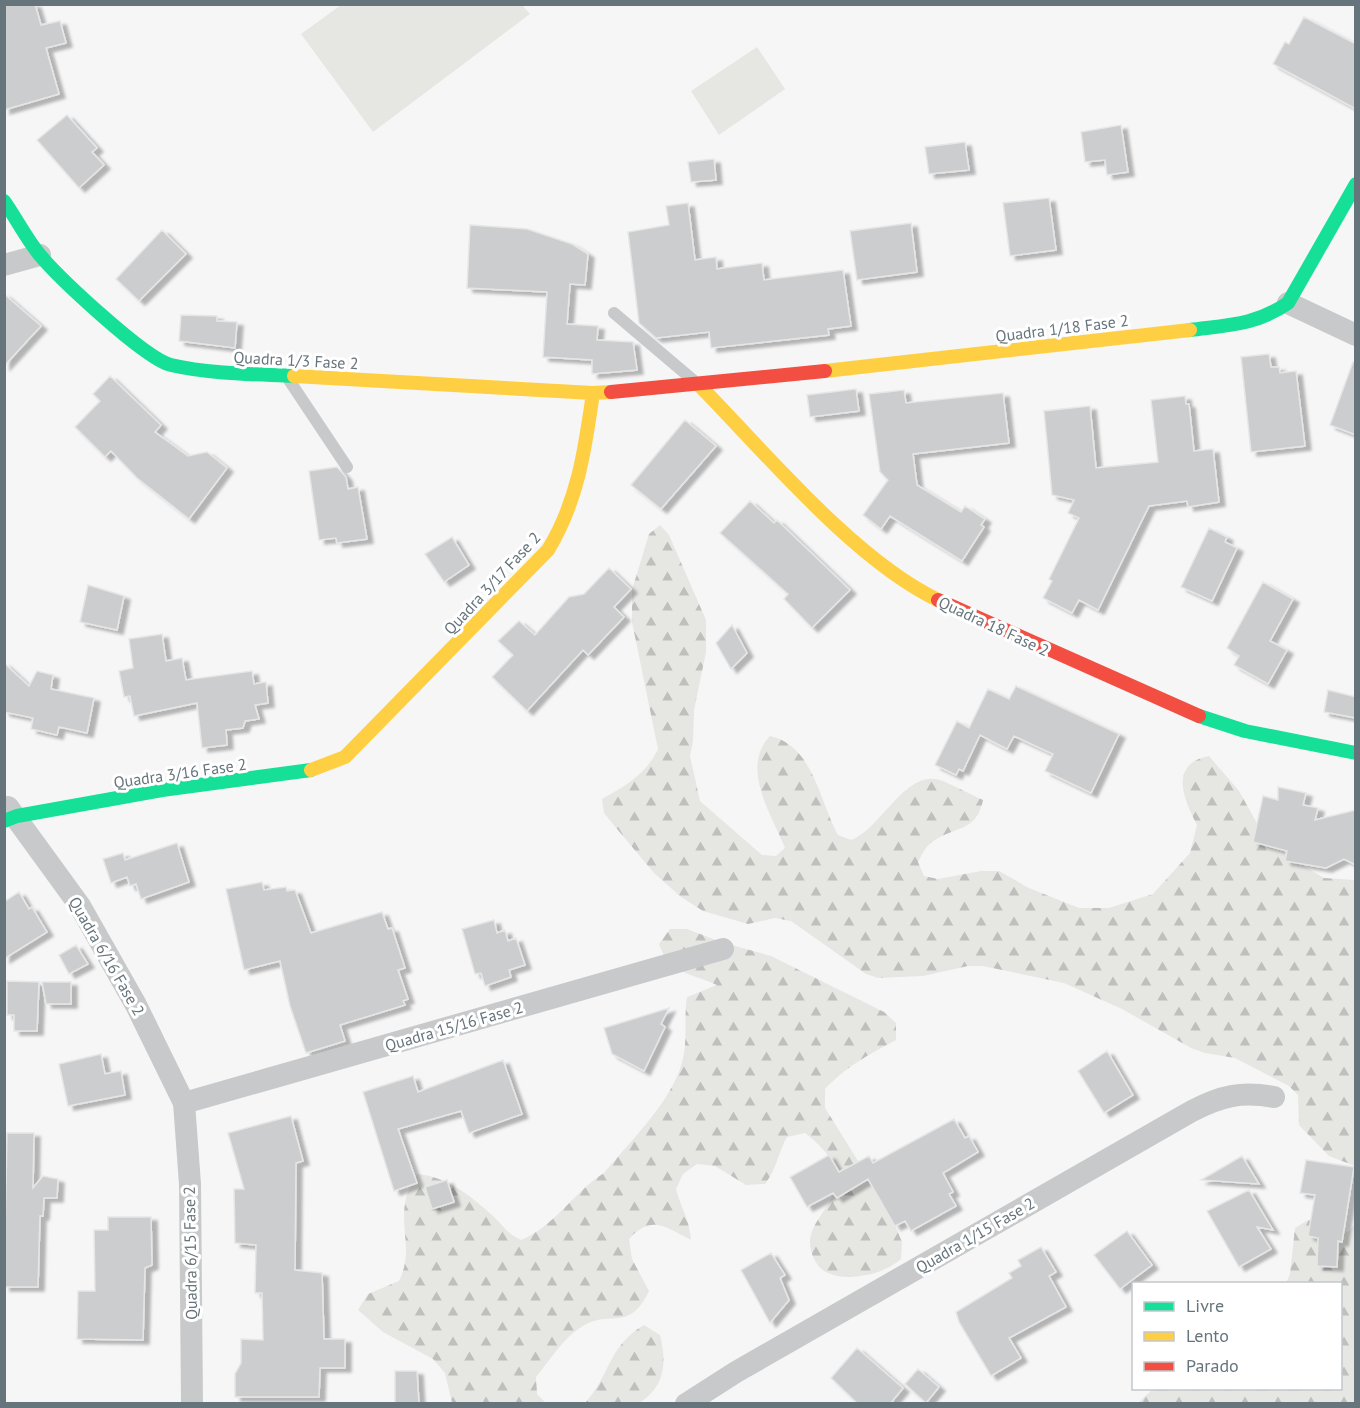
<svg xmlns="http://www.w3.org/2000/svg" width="1360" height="1408" font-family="'PT Sans',sans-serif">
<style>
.forest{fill:url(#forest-firs)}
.park{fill:#e6e7e3}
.building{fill:#cccdce;stroke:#e6e6e6;stroke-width:1.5;filter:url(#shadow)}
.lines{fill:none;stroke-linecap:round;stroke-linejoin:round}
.lane{stroke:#c7c9ca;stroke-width:12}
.street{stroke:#c7c9ca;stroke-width:22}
.fast{stroke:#16e098;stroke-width:14}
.slow{stroke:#ffcf43;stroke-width:14}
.jam{stroke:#f24e42;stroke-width:14}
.labels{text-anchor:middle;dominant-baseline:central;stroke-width:6;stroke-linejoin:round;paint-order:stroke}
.street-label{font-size:16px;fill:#66747c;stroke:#fff}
</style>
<defs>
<pattern id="forest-firs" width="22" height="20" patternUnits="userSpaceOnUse" patternTransform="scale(1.5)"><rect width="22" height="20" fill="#e6e7e3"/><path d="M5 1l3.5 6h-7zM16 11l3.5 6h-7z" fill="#bec0bd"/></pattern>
<filter id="shadow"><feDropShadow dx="6" dy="4" stdDeviation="1.5" flood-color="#0004"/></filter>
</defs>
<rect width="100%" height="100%" fill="#f6f6f6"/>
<path class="forest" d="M660 525 669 535 706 620V652L694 710 693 741 690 756 700 801 762 855 776 856 785 848C771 813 740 768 770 736 814 746 819 801 838 835L851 840C881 829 905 769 940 780 954 785 969 794 983 800 977 831 957 826 935 840 927 844 922 854 918 862L924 876 938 879 981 871H999L1029 888 1079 908H1109L1153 894 1190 853 1197 825C1184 800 1168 764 1209 756L1239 791 1264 836 1299 863 1324 878 1355 880V1166L1329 1156 1299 1125 1298 1095 1289 1086 1235 1058 1205 1053 1191 1048 1122 1009 1064 983 983 966H968L923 976 878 978 866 974 791 921 775 918 748 924 703 911 681 897 654 873 612 823 604 813 602 799C626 786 646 774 658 749L632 622V590L649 534Z
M670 929H687L721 942 771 956 884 1012 896 1023V1040C870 1054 845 1067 825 1089V1108L888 1209 902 1242 901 1259C886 1272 866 1277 846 1277 833 1276 822 1273 815 1261 797 1227 833 1213 836 1182 838 1161 819 1144 805 1133L787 1137C778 1153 776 1170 765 1184L746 1185 715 1166 697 1164 683 1174 676 1189C681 1209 690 1220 691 1240 665 1227 652 1214 629 1239L632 1259 649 1291C629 1333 611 1309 583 1326 564 1337 550 1360 536 1377L537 1394 546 1403H452L445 1373 433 1359 383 1332 358 1310 368 1294 399 1281C418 1243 389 1217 417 1174 448 1177 471 1196 493 1216 505 1227 506 1233 521 1240 555 1226 574 1192 604 1173 631 1140 678 1096 684 1053 687 1035 684 1016 687 997L717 985C691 973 669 974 659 944Z
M1308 1220 1348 1232 1355 1224V1403L1137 1404 1153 1389 1340 1388V1284L1286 1283 1290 1274 1295 1228Z
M644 1325 660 1335C667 1363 665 1387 639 1403H585C610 1376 608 1346 644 1325Z"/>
<path class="park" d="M341 5H522L530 14 373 132 301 34Z
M757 47 785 89 719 135 691 91Z"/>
<path class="building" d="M4 4H35L41 25 60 21 66 43 46 48 59 94 4 110Z
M1304 17 1356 44V109L1273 64 1285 42 1289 44Z
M67 115 97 148 92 152 104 165 79 188 37 140Z
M1121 125 1128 172 1107 175 1105 160 1085 162 1081 132Z
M965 142 969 170 929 174 925 147Z
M714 159 716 180 691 182 688 162Z
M1049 198 1056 250 1010 256 1003 203Z
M688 203 695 260 716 257 717 269 762 263 764 280 843 270 851 326 828 329 829 335 711 348 709 332 656 338 639 323 628 232 669 225 666 206Z
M911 223 917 272 857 280 850 231Z
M470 225 527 229 572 244 588 254 585 285 570 284 567 324 598 326 597 340 633 342 637 370 592 374V360L543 357 547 292 467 288Z
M162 230 186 254 139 301 116 279Z
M4 294 41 326 4 366Z
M181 315 217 316V321L237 322 235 348 179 341Z
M1269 354 1271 367H1279L1280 373 1296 371 1305 446 1251 452 1241 357Z
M1353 362 1356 363V435L1330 425Z
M110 376 161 425 155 432 188 456 207 452 227 468 189 519 137 478 111 451 105 457 75 427 100 401 93 394Z
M856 389 859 411 810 417 807 395Z
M904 390 906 403 1003 393 1009 443 913 454 917 485 961 512 965 506 985 519 981 525 984 527 962 561 890 516 881 529 863 515 888 480 880 472 869 394Z
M1185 396 1186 404H1189L1194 451 1213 449 1219 502 1188 507 1187 501 1149 506 1098 610 1079 600 1072 613 1043 598 1052 581 1049 579 1079 518 1068 513 1074 500 1052 495 1044 411 1090 406 1096 468 1158 462 1151 400Z
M685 420 716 446 661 509 631 485Z
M337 467 346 477 348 489 358 487 367 539 337 543 336 538 319 540 309 471Z
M750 501 774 523 777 520 850 590 812 628 784 599 788 594 720 533Z
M1209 528 1227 537 1225 542 1237 548 1212 601 1181 587Z
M452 537 469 565 444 582 425 554Z
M609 568 631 589 614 607 624 617 588 655 583 650 527 711 492 677 513 655 498 641 519 621 535 635 569 597 584 594Z
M1263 582 1293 599 1270 641 1287 650 1268 684 1234 665 1239 656 1227 648Z
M88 585 124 596 117 630 80 622Z
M732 625 747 653 731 669 716 643Z
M162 634 166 661 182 658 186 680 252 671 254 684 266 682 268 703 255 705 259 719 245 721 243 728 226 730 227 745 202 748 197 703 134 716 130 696 124 697 119 671 133 668 129 639Z
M4 663 29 686 37 671 53 675 51 689 94 698 87 733 59 727 57 735 31 729 33 718 4 712Z
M1016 686 1119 734 1091 793 1045 771 1053 754 1014 736 1007 749 980 735 963 771 959 769 956 775 935 765 957 721 969 728 988 689 1009 699Z
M1328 690 1356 697V718L1324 712Z
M1278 787 1306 793 1303 805 1318 808 1315 820 1356 810V865L1344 859 1326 868 1285 861 1287 851 1253 842 1263 796 1278 800Z
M177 843 189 882 141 899 136 884 130 886 127 877 111 883 103 859 123 853 125 860Z
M262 882 264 890 286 887 287 891 295 890 311 933 382 912 388 929 392 928 405 968 398 970 408 999 403 1001 405 1005 340 1025 345 1041 306 1053 290 1006 280 961 244 970 226 889Z
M19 892 29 909 32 907 47 932 4 959V902Z
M494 920 497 933 505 930 508 941 516 938 525 965 509 970 511 977 485 986 481 973 475 974 462 929Z
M76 945 88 964 69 974 59 955Z
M7 981 39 982 37 1031H14V1015H7Z
M42 982H71V1004H46Z
M669 1008 661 1024 665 1027 644 1071 612 1054 604 1028Z
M1107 1051 1133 1095 1104 1113 1078 1071Z
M101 1054 105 1074 121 1071 125 1095 68 1106 59 1064Z
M503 1060 522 1114 469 1133 461 1111 398 1129 417 1183 394 1191 363 1092 413 1076 418 1092Z
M291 1116 303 1161 296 1163 295 1270 322 1273 324 1339H345V1368H320L319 1397H235V1374L241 1363V1339L263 1340 262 1293H255L256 1245 235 1243 234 1189H244L228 1133Z
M954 1119 965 1138 969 1136 978 1152 943 1173 953 1192 949 1194 956 1206 911 1231 905 1221 895 1226 868 1179 837 1198 833 1193 807 1207 790 1177 829 1155 839 1172 869 1156 873 1163Z
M7 1133H34L33 1188 43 1176 58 1179 57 1198H44L43 1216H40L38 1287H4Z
M1242 1156 1259 1184 1201 1180Z
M1306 1160 1354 1167 1342 1242 1338 1241 1337 1267 1317 1266 1318 1238 1308 1236 1315 1195 1300 1193Z
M447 1180 454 1202 432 1209 425 1187Z
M1249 1190 1273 1230 1257 1227 1271 1249 1239 1267 1207 1211Z
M108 1217H151L152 1265 145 1268 143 1340 77 1339 78 1291H95L94 1230H108Z
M1127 1231 1152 1265 1120 1289 1094 1255Z
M1041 1247 1056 1272 1049 1276 1066 1307 1009 1338 1021 1358 991 1376 959 1322 956 1312 1012 1278 1009 1273 1021 1266 1018 1260Z
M771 1253 785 1275 780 1278 789 1300 770 1323 741 1270Z
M857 1348 903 1388 890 1404H858L831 1378Z
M918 1369 939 1387 926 1403 905 1384Z
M395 1371H417L419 1404H395Z"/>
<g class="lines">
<path class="lane" d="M614 313 693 380
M289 380 347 467"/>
<path class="street" d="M4 265 40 255
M1288 303 1356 335
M8 807 80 906 136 1005 184 1103 190 1184 192 1404
M184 1103 723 949
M686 1404 736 1372 1192 1111C1221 1096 1241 1091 1274 1097"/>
<path class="fast" d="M4 201C16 218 26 238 39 254 58 277 145 359 171 365 210 374 253 374 294 376
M1190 330C1228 325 1256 325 1288 303L1356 184
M1199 716 1245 731 1356 753
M4 821 17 816 162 790 311 770"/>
<path class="slow" d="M825 371 1190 330
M294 376 593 393 611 392
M699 385C765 452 854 560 938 600
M311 770 345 757 548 550C578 501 585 449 593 393"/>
<path class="jam" d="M611 392 825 371
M938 600 1199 716"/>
</g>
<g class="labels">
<g class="street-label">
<text transform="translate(1062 328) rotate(-7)">Quadra 1/18 Fase 2</text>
<text transform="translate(296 360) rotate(3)">Quadra 1/3 Fase 2</text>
<text transform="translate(492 583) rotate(-47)">Quadra 3/17 Fase 2</text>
<text transform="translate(994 626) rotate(25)">Quadra 18 Fase 2</text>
<text transform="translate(180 773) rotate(-8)">Quadra 3/16 Fase 2</text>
<text transform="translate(107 956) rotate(60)">Quadra 6/16 Fase 2</text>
<text transform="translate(454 1026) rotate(-16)">Quadra 15/16 Fase 2</text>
<text transform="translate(975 1235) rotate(-30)">Quadra 1/15 Fase 2</text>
<text transform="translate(190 1253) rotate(-91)">Quadra 6/15 Fase 2</text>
</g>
</g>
<rect width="1360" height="1408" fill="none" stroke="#66747c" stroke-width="12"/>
<rect x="1132" y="1282" width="210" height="108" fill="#ffffff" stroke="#c2c7cb" stroke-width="1.5"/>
<rect x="1144" y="1302" width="30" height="9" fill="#16e098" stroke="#c2c7cb" stroke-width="1.5"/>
<text x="1186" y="1312" font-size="18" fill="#66747c">Livre</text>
<rect x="1144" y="1332" width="30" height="9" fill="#ffcf43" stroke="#c2c7cb" stroke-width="1.5"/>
<text x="1186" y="1342" font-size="18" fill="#66747c">Lento</text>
<rect x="1144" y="1362" width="30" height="9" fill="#f24e42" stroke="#c2c7cb" stroke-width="1.5"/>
<text x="1186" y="1372" font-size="18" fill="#66747c">Parado</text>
</svg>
